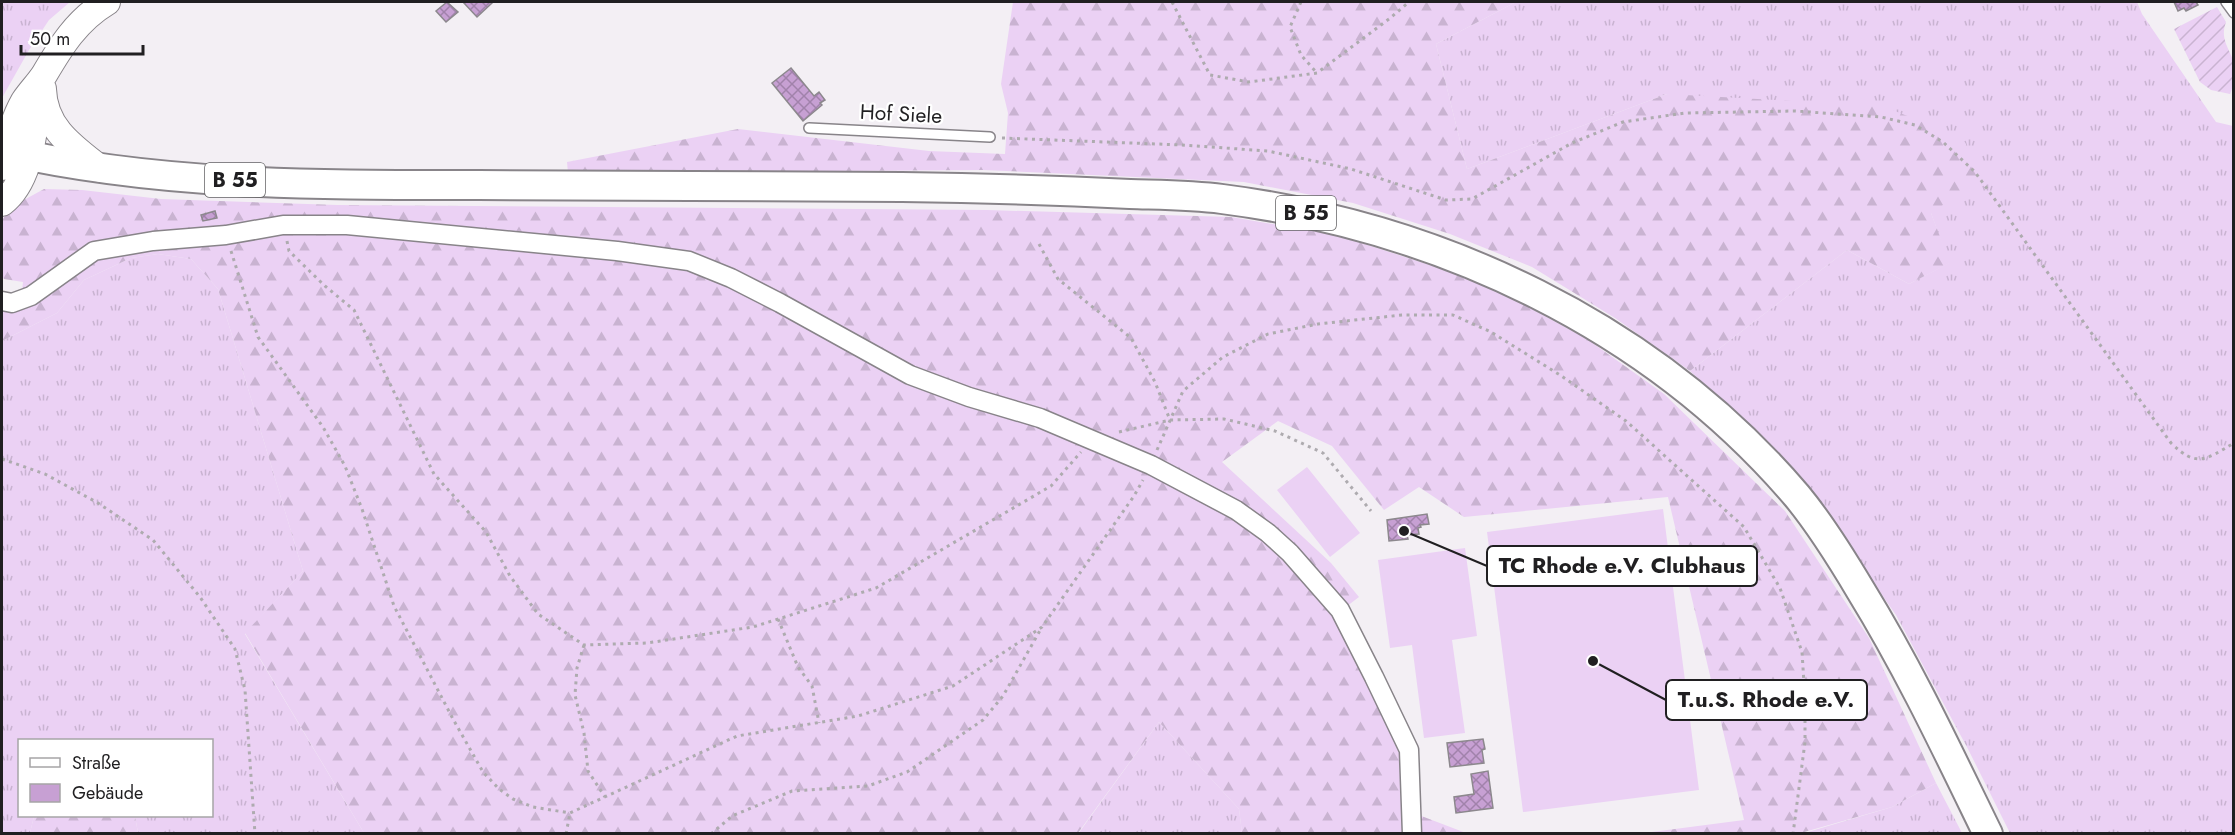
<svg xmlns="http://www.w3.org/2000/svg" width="2235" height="835" font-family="Jost,sans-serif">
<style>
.grass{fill:url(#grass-tufts)}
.forest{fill:url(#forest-firs)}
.garden{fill:url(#garden-furrows)}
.pitch{fill:#ebd1f4}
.building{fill:url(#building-cross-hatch);stroke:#8c888d;stroke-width:1.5}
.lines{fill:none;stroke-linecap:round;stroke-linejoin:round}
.lane-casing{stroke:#888489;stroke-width:12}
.street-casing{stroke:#888489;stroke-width:21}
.secondary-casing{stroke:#888489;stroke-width:28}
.primary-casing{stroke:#888489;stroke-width:32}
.path{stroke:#aeabaf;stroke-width:3;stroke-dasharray:3 4.5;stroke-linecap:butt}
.lane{stroke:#fff;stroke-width:9}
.street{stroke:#fff;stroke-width:18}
.secondary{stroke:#fff;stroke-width:26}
.primary{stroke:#fff;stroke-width:28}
.labels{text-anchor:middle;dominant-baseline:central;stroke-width:4.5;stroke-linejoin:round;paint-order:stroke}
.shield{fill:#fff;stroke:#636264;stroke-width:1.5}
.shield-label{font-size:20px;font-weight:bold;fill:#201f21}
.street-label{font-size:21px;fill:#201f21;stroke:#fff}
.leader{fill:none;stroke:#201f21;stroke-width:2}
.callout-dot{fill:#201f21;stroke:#fff;stroke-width:2}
.callout{fill:#fff;stroke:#201f21;stroke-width:2}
.callout-label{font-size:22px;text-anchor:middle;font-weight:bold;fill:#201f21}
</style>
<defs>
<pattern id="grass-tufts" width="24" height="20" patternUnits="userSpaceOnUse" patternTransform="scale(1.5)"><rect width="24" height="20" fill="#ebd1f4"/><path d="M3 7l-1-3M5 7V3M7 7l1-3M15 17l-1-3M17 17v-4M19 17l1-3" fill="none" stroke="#c9b3d1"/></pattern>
<pattern id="forest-firs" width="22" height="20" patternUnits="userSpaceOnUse" patternTransform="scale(1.5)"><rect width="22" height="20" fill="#ebd1f4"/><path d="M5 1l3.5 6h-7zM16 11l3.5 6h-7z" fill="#c9b3d1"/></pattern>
<pattern id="garden-furrows" width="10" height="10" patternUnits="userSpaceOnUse" patternTransform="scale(1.5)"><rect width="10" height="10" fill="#ebd1f4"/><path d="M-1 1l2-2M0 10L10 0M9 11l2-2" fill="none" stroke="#c9b3d1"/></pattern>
<pattern id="building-cross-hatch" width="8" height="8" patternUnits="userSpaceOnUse" patternTransform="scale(1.5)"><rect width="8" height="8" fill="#c7a0d3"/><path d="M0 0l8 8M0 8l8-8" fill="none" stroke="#a182ab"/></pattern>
</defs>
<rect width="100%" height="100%" fill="#f3eff4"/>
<path class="grass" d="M2 2H70L49 20 29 50 2 98Z
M1516 2H2137L2142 14 2216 122 2233 126V833H2010L1969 751 1896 615 1805 486 1690 371 1847 250 1909 284 1949 263 1931 213 1667 94 1467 169 1436 44Z
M158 254 191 259 218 289 303 571 245 634 364 833H138L135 816H212V740H20V816H34L30 833 2 834V341L57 313 84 280 131 258Z
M1159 722 1239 809 1242 833 1078 834Z
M1936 783 1962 833 1801 834 1892 807Z"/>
<path class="forest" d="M1013 2H1516L1436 44 1467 169 1667 94 1882 106 1961 137 1988 175 1931 213 1950 263 1909 284 1847 250 1690 371 1615 318 1532 267 1450 234 1353 203 1244 182 983 170 568 173 567 162 738 129 929 151 1005 154 1008 113 1001 84Z
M44 189 82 190 161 199 338 205 987 210 1231 217 1337 235 1433 266 1501 292 1587 339 1664 394 1785 511 1869 638 1936 783 1892 807 1801 833H1644L1744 820 1668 497 1464 517 1419 487 1384 510 1332 446 1278 421 1222 462 1331 563 1359 597 1334 616 1402 752 1403 809 1466 833H1242L1239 809 1159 722 1078 833H364L245 633 303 571 218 289 191 259 158 254 131 258 84 280 57 313 2 341V311L20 308 23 282 4 279 2 276V220L11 207Z
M34 816H135L138 833H30Z"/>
<path class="garden" d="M2217 7 2226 22C2220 38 2228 46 2233 60 2235 69 2234 86 2230 94L2211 90 2200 82 2174 29Z"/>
<path class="pitch" d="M1307 467 1360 533 1330 557 1277 490Z
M1663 509 1699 790 1523 812 1487 532Z
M1465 548 1477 636 1452 640 1465 733 1424 738 1412 645 1390 648 1378 560Z"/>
<path class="building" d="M447 2 458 12 446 22 436 11Z
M463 2H491L492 3 477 17Z
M2174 2H2196L2198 5 2186 11 2184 8 2178 11Z
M791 68 814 96 819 92 825 100 820 103 822 105 803 121 772 83Z
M215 211 217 218 203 221 201 215Z
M1427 514 1429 524 1420 525 1421 527 1418 528 1419 534 1407 535 1408 539 1389 541 1387 520Z
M1483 739 1485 749 1482 750 1484 763 1450 767 1447 743Z
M1488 771 1493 808 1456 813 1454 797 1474 794 1471 774Z"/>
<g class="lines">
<g class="lane-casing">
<path id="lane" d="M2226 2 2234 13
M809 128 990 137"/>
</g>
<g class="street-casing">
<path id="street" d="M2 301 12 303 31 296 94 251 153 241 226 235 283 225H347L617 251 689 261 731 278 780 303 910 375 969 397 1040 418 1151 465 1236 510 1268 533 1290 553 1340 610 1374 677 1409 750 1412 834"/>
</g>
<g class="secondary-casing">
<path id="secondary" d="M43 89C44 128 73 147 101 169
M2 167C8 144 12 122 24 101 30 92 38 84 44 75 61 46 77 20 107 2
M2 203C34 178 33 126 40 89"/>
</g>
<g class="primary-casing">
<path id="primary" d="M2 150C158 186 320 185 479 185 620 185 761 187 902 187 978 188 1054 190 1130 194 1161 195 1192 195 1222 199 1441 227 1652 326 1797 496 1821 525 1842 559 1861 591 1909 669 1948 752 1988 834"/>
</g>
<path class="path" d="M1172 2 1210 75 1249 82 1317 73 1389 19 1409 2
M1301 2 1290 27 1301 55 1317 73
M1002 138 1182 145 1268 151 1351 169 1446 200 1472 199 1572 143 1623 122 1685 113 1795 111 1881 117 1915 125 1943 142 1975 172 2171 443C2197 468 2205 460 2234 443
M287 241 289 251 325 286 354 310 434 474 486 532 510 576 538 614 584 645 647 643 753 627 876 588 1051 486 1081 452
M1039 244 1058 279 1131 338 1155 382 1170 420
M231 251 258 337 323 427 345 466 362 509 394 606 453 719 483 772 499 789 513 799 533 807 570 813 737 736 858 716 953 686 1042 627 1134 496 1143 480
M1119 432 1170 420 1224 419 1275 431 1323 453 1371 511
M1157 450 1183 391 1223 357 1268 334 1318 324 1402 315H1453L1491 332 1560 375 1626 421 1744 527 1780 588 1802 652 1805 699V742L1793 834
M2 459 45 474 98 503 153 540 200 597 235 649 245 690 255 834
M778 619 798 667 812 686 819 723
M584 645 577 668 575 695 584 733 588 771 605 797
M566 834 570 813
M711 834 732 816 792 791 868 786 907 772 983 720 1003 696 1042 627"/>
<use href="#lane" class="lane"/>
<use href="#street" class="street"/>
<use href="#secondary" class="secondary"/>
<use href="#primary" class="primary"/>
</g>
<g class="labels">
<g class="shield">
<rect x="205" y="163" width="60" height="34" rx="4.5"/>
<rect x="1276" y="196" width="60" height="34" rx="4.5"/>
</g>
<g class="shield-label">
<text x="235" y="180">B 55</text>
<text x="1306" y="213">B 55</text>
</g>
<g class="street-label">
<text transform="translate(901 114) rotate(3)">Hof Siele</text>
</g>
</g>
<path class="leader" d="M1404 531L1487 566M1593 661L1666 700"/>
<g class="callout-dot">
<circle cx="1404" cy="531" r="6"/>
<circle cx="1593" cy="661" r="6"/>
</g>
<g class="callout">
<rect x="1487" y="546" width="270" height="40" rx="6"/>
<rect x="1666" y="680" width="201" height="40" rx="6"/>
</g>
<g class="callout-label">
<text x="1622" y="573">TC Rhode e.V. Clubhaus</text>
<text x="1766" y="707">T.u.S. Rhode e.V.</text>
</g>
<rect width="2235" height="835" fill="none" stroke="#201f21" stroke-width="6"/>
<rect x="18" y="739" width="195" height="78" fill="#ffffff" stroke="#a6a5a6" stroke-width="1.5"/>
<rect x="30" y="758" width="30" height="9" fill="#ffffff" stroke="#a6a5a6" stroke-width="1.5"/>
<text x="72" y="769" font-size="18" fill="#201f21">Straße</text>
<rect x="30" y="784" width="30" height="18" fill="#c7a0d3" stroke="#a6a5a6" stroke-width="1.5"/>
<text x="72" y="799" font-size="18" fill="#201f21">Gebäude</text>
<path d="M21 45v9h122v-9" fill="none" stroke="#201f21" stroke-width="3"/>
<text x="30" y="45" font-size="18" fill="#201f21" stroke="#ffffff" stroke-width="4.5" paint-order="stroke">50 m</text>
</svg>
